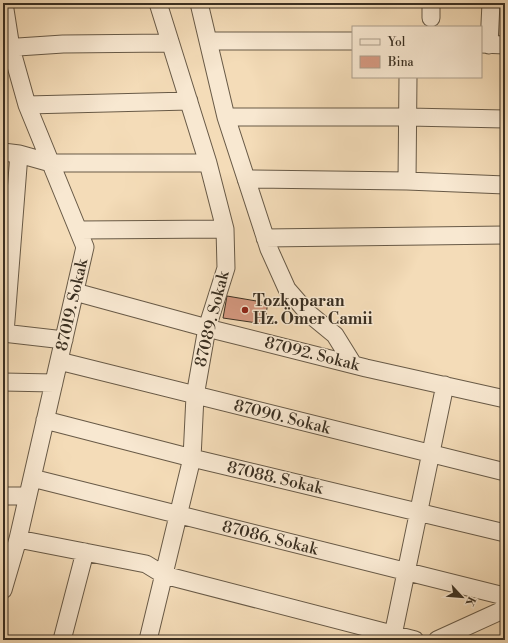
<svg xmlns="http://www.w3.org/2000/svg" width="508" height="643" font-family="'Libre Bodoni',serif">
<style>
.building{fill:#d79a82;stroke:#3a2f21}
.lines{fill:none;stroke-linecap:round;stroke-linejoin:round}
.minor-casing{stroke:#685a47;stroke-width:19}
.minor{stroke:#f8e8d1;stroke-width:17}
.poi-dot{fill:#8f2418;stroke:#f8e8d1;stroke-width:1.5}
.labels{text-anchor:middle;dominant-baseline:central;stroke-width:3;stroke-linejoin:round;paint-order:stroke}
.poi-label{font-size:16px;font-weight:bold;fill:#3a2f21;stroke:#f8e8d1;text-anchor:start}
.street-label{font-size:16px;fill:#3a2f21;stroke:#f8e8d1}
</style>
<rect width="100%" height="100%" fill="#f4dcb8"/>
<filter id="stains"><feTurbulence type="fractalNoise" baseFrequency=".005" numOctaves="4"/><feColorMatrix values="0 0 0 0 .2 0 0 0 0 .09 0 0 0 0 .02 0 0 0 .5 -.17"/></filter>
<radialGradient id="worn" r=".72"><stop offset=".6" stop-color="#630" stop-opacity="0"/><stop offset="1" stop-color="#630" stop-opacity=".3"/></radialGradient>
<path class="building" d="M227 296 268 303 264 324 223 318Z"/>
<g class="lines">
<g class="minor-casing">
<path id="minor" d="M199 3 226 117 269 249 287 289 307 312 335 335 353 364
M431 18V3
M208 41H353
M481 44 505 45
M489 45 491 3
M3 48 63 44 170 43
M27 105 189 101
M226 117H408L505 119
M3 152 19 154 51 163H208
M246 179 407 181 505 185
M407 181 408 77
M79 230 225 229
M265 238 505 235
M75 292 207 328 366 368 505 399
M3 333 64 340
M5 333 19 154
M59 361 505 472
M3 382 54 383
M45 420 192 458 505 533
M32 478 500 595 505 602
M3 496H28
M18 539 146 564 164 575 415 640
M3 590 18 539 85 247 27 105 11 48 4 3
M393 635 445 385
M62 640 85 552
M148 640 192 458 195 396 207 328 226 268 225 229 208 163 158 3
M437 640 505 609"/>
</g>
<use href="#minor" class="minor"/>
</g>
<circle class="poi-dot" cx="245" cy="310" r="4"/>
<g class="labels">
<g class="poi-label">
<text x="253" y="301">Tozkoparan<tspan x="253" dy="18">Hz. Ömer Camii</tspan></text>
</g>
<g class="street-label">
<text transform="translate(72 305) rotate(-77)">87019. Sokak</text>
<text transform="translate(212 319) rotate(-76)">87089. Sokak</text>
<text transform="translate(312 354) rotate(14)">87092. Sokak</text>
<text transform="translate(282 417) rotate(14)">87090. Sokak</text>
<text transform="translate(275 478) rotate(13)">87088. Sokak</text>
<text transform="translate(270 538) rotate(14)">87086. Sokak</text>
</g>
</g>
<rect width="508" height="643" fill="none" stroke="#f4dcb8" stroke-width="16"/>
<rect x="4" y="4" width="500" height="635" fill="none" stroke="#3a2f21" stroke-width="2"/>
<rect x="8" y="8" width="492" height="627" fill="none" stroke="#3a2f21"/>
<rect x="352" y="26" width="130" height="52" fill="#f8e8d1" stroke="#ac9e8b"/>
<rect x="360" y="39" width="20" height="6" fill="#f8e8d1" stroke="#ac9e8b"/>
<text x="388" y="46" font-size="12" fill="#3a2f21">Yol</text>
<rect x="360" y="56" width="20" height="12" fill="#d79a82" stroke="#ac9e8b"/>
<text x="388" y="66" font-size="12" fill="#3a2f21">Bina</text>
<g transform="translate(462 597) rotate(116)" stroke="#f8e8d1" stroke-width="3" paint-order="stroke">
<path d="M0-3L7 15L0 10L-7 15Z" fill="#3a2f21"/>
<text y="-6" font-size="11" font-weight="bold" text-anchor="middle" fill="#3a2f21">K</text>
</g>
<rect width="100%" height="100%" filter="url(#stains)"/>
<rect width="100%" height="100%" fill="url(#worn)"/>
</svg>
